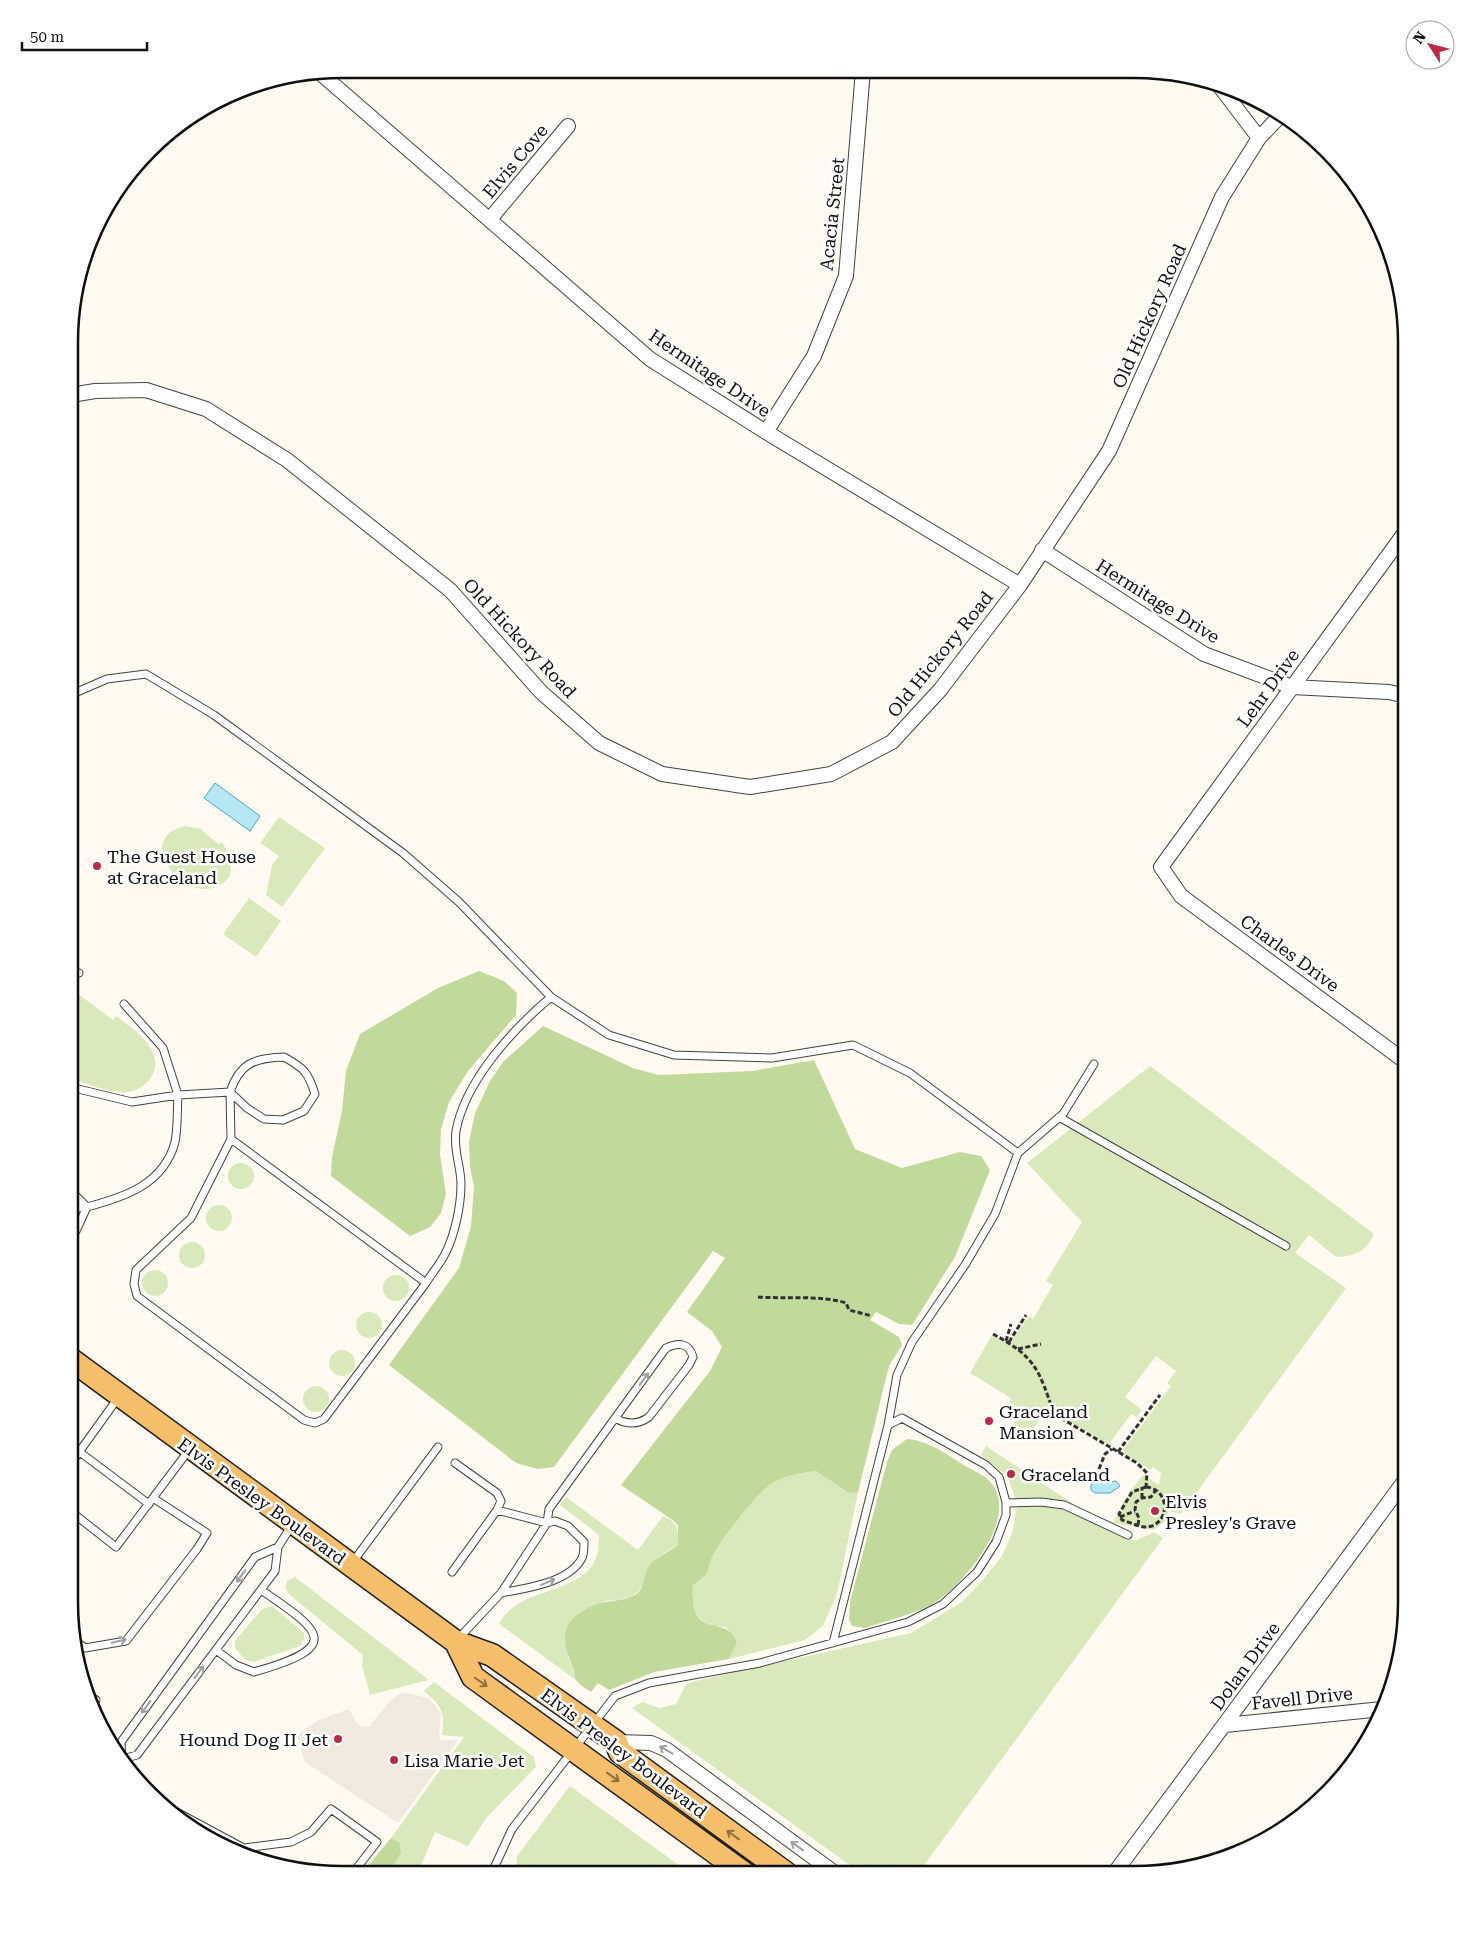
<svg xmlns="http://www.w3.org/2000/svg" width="1475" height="1944" font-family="'Roboto Serif',serif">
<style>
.green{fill:#dae9bb}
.forest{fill:#c1d99b}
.plaza{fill:#efe9e0}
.water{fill:#b7e7f5;stroke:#40a9ca}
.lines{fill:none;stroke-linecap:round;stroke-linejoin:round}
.lane-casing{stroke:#424242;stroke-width:9}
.street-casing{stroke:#424242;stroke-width:16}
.primary-casing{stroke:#202020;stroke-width:25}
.path{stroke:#313131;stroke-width:3;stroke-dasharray:5 2.5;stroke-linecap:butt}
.lane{stroke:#fff;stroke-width:7}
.street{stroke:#fff;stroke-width:14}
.primary{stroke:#f5be6b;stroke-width:22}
.oneway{stroke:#9f9f9f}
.oneway2{stroke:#8e6f42}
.poi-dot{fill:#bc2a48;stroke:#fff;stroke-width:2}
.labels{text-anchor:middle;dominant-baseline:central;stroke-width:5;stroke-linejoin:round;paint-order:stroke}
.street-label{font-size:18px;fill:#0f0f0f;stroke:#fff}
.poi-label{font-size:18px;fill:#0f0f0f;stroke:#fff;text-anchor:start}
.rim{fill:none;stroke:#0f0f0f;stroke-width:2.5}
</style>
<rect width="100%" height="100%" fill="#fffaf1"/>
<path class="green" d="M279 817 325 848 282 907 266 895 272 865 279 856 260 843Z
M185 826 203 829 202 831 219 844 222 842C229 855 232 862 230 876 196 920 126 839 185 826Z
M249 898 281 921 256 957 223 934Z
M70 988 113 1020 116 1016C134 1029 170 1054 149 1080 143 1087 135 1092 126 1092 107 1093 87 1084 70 1077Z
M1150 1066 1374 1234C1366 1252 1356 1256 1336 1257L1309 1235 1295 1253 1346 1288 1181 1514 1168 1511V1519L1154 1530 1114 1523C1121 1504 1130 1490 1143 1475L1159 1485 1161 1473 1153 1467 1151 1470 1125 1454 1124 1449 1171 1386 1167 1383 1176 1371 1156 1356 1125 1397 1142 1410 1137 1417 1131 1414 1109 1444 1046 1408 1030 1435 1012 1426 1018 1415 1007 1408 1011 1398 970 1373 992 1335 1009 1345 1029 1316 1033 1319 1053 1285 1046 1281 1082 1222 1027 1163Z
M228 1176a13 13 0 1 1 26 0a13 13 0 1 1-26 0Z
M206 1218a13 13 0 1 1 26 0a13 13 0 1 1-26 0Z
M179 1255a13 13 0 1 1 26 0a13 13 0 1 1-26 0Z
M142 1283a13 13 0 1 1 26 0a13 13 0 1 1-26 0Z
M383 1288a13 13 0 1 1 26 0a13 13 0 1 1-26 0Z
M356 1325a13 13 0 1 1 26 0a13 13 0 1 1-26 0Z
M329 1363a13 13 0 1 1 26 0a13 13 0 1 1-26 0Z
M303 1399a13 13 0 1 1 26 0a13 13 0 1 1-26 0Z
M986 1446 1128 1540H1137L1154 1532 1163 1538 917 1875 862 1874 632 1708 642 1702 659 1708 676 1704 685 1686 691 1682 911 1633 962 1602 982 1581 1002 1556 1013 1531 1017 1505 1008 1477 981 1455Z
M816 1471 849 1493 858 1492 837 1594 823 1626 805 1640 729 1659 737 1643 726 1627C697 1626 691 1612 693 1585 712 1574 705 1571 713 1555 720 1542 731 1528 740 1517 767 1484 772 1477 816 1471Z
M566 1497 638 1550 663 1516C679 1523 678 1529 678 1545 668 1551 655 1557 649 1567 646 1571 646 1577 644 1582 638 1599 620 1600 604 1601L568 1656 576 1680 499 1624C517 1586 581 1596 596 1558 599 1552 598 1542 599 1535L560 1505Z
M295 1577 429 1680 370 1695 362 1665 363 1655 290 1595 285 1588 287 1581Z
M272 1606 304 1633V1639L300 1646 254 1662 245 1660 235 1648V1641L262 1609Z
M434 1682 534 1757 536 1767 486 1818 468 1846 435 1832 419 1870 426 1873H389L401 1853 400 1843 391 1838 464 1737 442 1735C445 1712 442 1706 424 1691Z
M570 1786 691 1874H516L517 1856Z"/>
<path class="forest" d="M479 971 504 981 517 993 516 1015 468 1071 449 1102 441 1129 440 1154 446 1194 441 1213 430 1227 410 1236 331 1176 332 1157 342 1111 346 1071 360 1034 438 988Z
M543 1026 633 1068 658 1075 752 1071 814 1060 855 1149 902 1168 960 1152 981 1156 990 1170 955 1257 912 1325 899 1324 876 1312 870 1320 899 1337 902 1345 889 1366 858 1492 849 1493 816 1471C772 1477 767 1484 740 1517 731 1528 720 1542 713 1555 705 1572 713 1572 693 1585 689 1645 727 1611 737 1643L729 1659 654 1672 609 1690 598 1683 591 1692C587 1689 579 1685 576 1680 574 1677 575 1672 573 1669 564 1642 556 1625 588 1608 603 1599 620 1603 635 1595 645 1590 643 1576 648 1568 653 1558 669 1552 678 1545V1526L674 1521 621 1485 710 1371 722 1347 712 1331 687 1312 725 1258 713 1251 554 1467 538 1469 516 1463 389 1365 459 1268 471 1226 474 1187 470 1167 469 1142 475 1113 490 1081 503 1062Z
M907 1439C931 1441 948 1456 969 1468 976 1472 986 1476 991 1483 1022 1519 958 1592 927 1607 908 1616 885 1621 865 1628L852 1626 849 1619 850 1602 887 1462 892 1450Z
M391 1838 400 1843 401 1853 389 1873H362Z"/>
<path class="plaza" d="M408 1693 427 1698 435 1705 441 1714 439 1737 441 1740H458L398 1823 305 1762 297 1735 317 1721 349 1709 357 1724 363 1727 370 1726 389 1702 399 1694Z"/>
<path class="water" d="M215 783 260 816 250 831 204 798Z
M1095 1478 1109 1482 1116 1481 1120 1486 1110 1493H1095L1091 1490V1485Z"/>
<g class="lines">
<g class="lane-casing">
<path id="lane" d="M70 695 107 679 146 674 214 715 403 853 459 902 551 997 609 1035 674 1055 772 1058 853 1045 910 1073 1018 1153
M70 974 79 973
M284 1057C304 1068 308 1072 315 1094L304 1111 283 1120 264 1119 247 1108 230 1092C240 1063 254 1058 284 1057Z
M70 1087 132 1102 178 1095 163 1048 124 1004
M1059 1117 1286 1246
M70 1190 87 1207C125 1197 164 1184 175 1142 178 1127 177 1110 178 1095L230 1092 231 1139 191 1218 136 1270 134 1284 137 1296 304 1420 315 1423 324 1419 426 1283 231 1139
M69 1234 76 1231 87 1207 69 1209
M426 1283C432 1273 440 1264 445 1254 455 1235 461 1205 461 1184 461 1166 453 1150 456 1131 465 1081 513 1029 551 997
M888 1425 897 1375 912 1342 965 1265 995 1214 1018 1153 1063 1114 1094 1064
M69 1444 149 1504
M455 1463 497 1493 501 1501 497 1510
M69 1466 118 1398
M1006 1503 1041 1502 1064 1505 1128 1535
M69 1510 116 1547 189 1450
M352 1563 438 1447
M452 1572 497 1510 547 1523 555 1521 568 1526 584 1542C584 1547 584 1554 582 1558 569 1583 526 1588 501 1593
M458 1639 501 1593 547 1523 549 1509 666 1348C679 1342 689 1343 693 1357L689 1365 649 1417C638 1425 627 1425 615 1418
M74 1640 85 1648 126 1641 197 1549 207 1533 153 1498
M216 1650 236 1665 254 1672C341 1647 325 1633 261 1590
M85 1692 96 1700 91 1707
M108 1740 122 1759
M122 1759 137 1755 275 1571 278 1547 292 1525
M122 1760 121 1742 255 1557 278 1547
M148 1793 173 1810 277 1866
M244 1848 291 1842 311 1832 331 1809 377 1842 356 1869 347 1873
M495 1873V1866L512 1829 615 1696 649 1683 760 1663 908 1622 943 1604 977 1572 996 1542 1006 1515V1502L999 1477 986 1465 902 1418 888 1425 833 1643"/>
</g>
<g class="street-casing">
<path id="street" d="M319 72 650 359 766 432 1020 585
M1218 84 1259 138
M490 219 568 126
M71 395 95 391 146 390 206 409 287 460 450 590 541 692 599 743 662 774 750 787 831 774 892 742 940 690 1020 585 1109 451 1222 197 1259 138 1281 115
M766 432 814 356 846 276 863 70
M1042 550 1204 654 1292 687 1389 692 1406 696
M1406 1062 1181 896 1161 867 1406 531
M1225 1725 1382 1709
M616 1742 651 1743 667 1750 836 1874
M1113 1875 1406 1479"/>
</g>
<g class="primary-casing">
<path id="primary" d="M69 1358 456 1642 492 1655 616 1742 620 1752 787 1874
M456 1642 473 1677 745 1874"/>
</g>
<path class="path" d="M758 1297C785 1299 822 1295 846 1303L849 1310 872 1316
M993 1334C1036 1357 1039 1370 1054 1414L1137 1463 1147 1473 1146 1487
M1006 1341 1011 1324
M1009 1342 1026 1315
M1018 1349 1041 1344
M1118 1452 1160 1395
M1099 1469 1105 1454 1112 1449
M1146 1487C1172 1489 1170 1528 1144 1527 1137 1526 1129 1522 1122 1520L1119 1514 1132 1492Z
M1142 1498V1487
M1120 1517 1135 1511
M1138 1525 1139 1518 1135 1510 1136 1502 1142 1498 1151 1497 1156 1490"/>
<use href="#lane" class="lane"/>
<use href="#street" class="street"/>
<use href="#primary" class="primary"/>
</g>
<defs><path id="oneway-shaft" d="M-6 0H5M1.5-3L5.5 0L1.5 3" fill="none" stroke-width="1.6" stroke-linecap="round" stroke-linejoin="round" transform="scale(1.25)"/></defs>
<g class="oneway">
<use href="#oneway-shaft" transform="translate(644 1379) rotate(-54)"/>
<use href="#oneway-shaft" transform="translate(241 1576) rotate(126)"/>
<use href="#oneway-shaft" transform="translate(548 1582) rotate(-23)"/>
<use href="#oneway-shaft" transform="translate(119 1641) rotate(-14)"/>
<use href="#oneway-shaft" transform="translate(199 1672) rotate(-53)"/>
<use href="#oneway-shaft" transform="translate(146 1707) rotate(126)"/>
<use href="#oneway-shaft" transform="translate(666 1750) rotate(-151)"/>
<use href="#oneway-shaft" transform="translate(797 1846) rotate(-144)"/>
</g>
<g class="oneway2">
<use href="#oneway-shaft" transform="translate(481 1682) rotate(35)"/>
<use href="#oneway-shaft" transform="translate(613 1777) rotate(36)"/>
<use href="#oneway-shaft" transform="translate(733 1835) rotate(-144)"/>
</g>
<g class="poi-dot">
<circle cx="97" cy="866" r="5"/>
<circle cx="989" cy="1421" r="5"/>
<circle cx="1011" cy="1474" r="5"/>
<circle cx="1155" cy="1511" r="5"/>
<circle cx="338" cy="1739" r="5"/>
<circle cx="394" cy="1760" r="5"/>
</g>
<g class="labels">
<g class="street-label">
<text transform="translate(515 161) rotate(-50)">Elvis Cove</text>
<text transform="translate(832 214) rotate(-84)">Acacia Street</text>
<text transform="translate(1149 316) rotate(-66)">Old Hickory Road</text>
<text transform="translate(710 373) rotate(34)">Hermitage Drive</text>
<text transform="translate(1158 601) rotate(32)">Hermitage Drive</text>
<text transform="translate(520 638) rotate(47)">Old Hickory Road</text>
<text transform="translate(940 654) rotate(-51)">Old Hickory Road</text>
<text transform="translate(1268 688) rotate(-54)">Lehr Drive</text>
<text transform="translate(1290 953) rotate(36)">Charles Drive</text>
<text transform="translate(262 1501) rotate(36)">Elvis Presley Boulevard</text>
<text transform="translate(1245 1666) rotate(-54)">Dolan Drive</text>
<text transform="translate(1302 1698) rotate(-6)">Favell Drive</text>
<text transform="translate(624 1753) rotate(37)">Elvis Presley Boulevard</text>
</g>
<g class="poi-label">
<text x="107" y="856">The Guest House<tspan x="107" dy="21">at Graceland</tspan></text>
<text x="999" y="1411">Graceland<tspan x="999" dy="21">Mansion</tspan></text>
<text x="1021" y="1474">Graceland</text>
<text x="1165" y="1501">Elvis<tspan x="1165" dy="21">Presley's Grave</tspan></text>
<text x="328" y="1739" text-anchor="end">Hound Dog II Jet</text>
<text x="404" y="1760">Lisa Marie Jet</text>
</g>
</g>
<path d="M0 0H1475V1944H0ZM342 78H1134A264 264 0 0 1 1398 342V1602A264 264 0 0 1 1134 1866H342A264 264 0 0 1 78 1602V342A264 264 0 0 1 342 78Z" fill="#fff" fill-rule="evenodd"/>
<path class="rim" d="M342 78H1134A264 264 0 0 1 1398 342V1602A264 264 0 0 1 1134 1866H342A264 264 0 0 1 78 1602V342A264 264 0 0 1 342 78Z"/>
<g transform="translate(1430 45) rotate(306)"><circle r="24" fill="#ffffff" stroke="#9f9f9f"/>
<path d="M0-4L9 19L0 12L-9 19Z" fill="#bc2a48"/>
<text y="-8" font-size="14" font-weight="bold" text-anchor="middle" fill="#0f0f0f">N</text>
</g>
<path d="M22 42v8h125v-8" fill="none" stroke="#0f0f0f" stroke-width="2.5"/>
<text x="30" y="42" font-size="15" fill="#0f0f0f" stroke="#ffffff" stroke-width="4" paint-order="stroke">50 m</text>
</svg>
